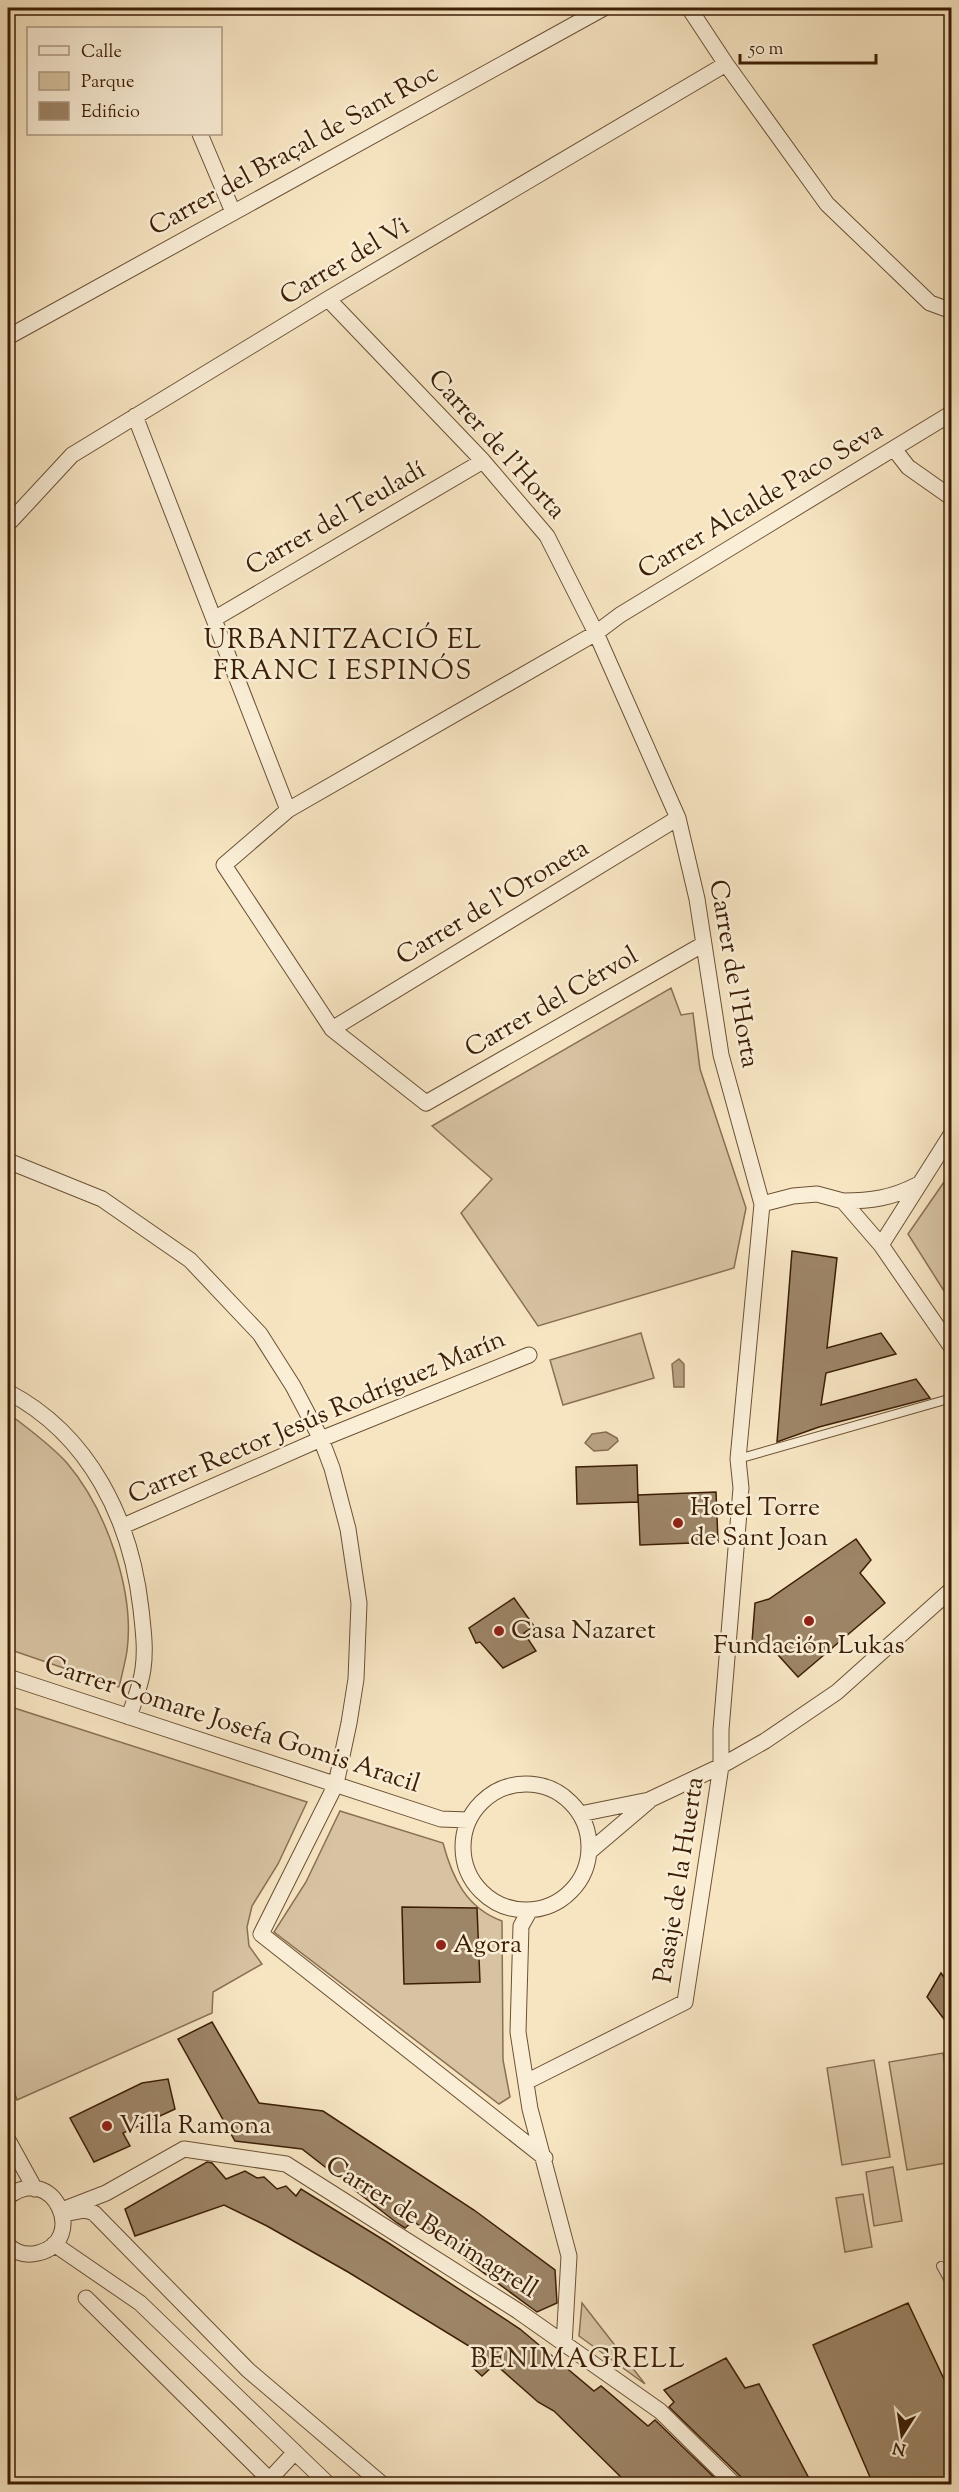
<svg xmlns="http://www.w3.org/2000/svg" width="959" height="2492" font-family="'Sorts Mill Goudy',serif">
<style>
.green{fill:#d7c3a2;stroke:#8a7053;stroke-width:1.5}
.water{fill:#b7a181;stroke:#866d4f;stroke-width:1.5}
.building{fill:#9d8567;stroke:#3c1e04;stroke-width:1.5}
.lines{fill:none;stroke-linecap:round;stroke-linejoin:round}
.lane-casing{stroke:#6b5034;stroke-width:10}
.street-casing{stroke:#6b5034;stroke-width:17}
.lane{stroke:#faeed7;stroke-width:8}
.street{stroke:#faeed7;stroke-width:15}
.poi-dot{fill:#8f2418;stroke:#faeed7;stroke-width:2}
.labels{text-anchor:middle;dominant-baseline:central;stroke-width:5;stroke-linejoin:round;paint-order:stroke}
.street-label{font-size:26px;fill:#3c1e04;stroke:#faeed7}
.poi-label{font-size:26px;fill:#3c1e04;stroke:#faeed7;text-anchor:start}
.neighbourhood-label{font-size:27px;letter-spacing:1.5px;fill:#3c1e04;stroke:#faeed7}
</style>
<rect width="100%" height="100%" fill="#f7e5c2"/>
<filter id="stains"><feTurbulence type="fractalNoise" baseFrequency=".00333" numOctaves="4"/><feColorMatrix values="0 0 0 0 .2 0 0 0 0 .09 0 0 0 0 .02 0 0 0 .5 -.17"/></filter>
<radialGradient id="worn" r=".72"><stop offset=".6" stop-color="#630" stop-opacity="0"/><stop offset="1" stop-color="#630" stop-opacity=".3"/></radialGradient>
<path class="green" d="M671 988 681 1015 693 1013 700 1069 746 1208 734 1268 538 1326 461 1213 492 1179 432 1126Z
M951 1172V1302L908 1234Z
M641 1333 654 1378 563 1405 550 1360Z
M8 1413C27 1428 50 1444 67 1463 106 1509 135 1591 127 1651 125 1663 122 1675 119 1687L8 1649Z
M8 1706 307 1802 278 1864 252 1906 247 1927 249 1946 262 1964 213 1992 212 2013 17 2100 8 2074Z
M340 1811 443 1843C452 1877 466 1908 502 1921L503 2060 510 2097 499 2104 274 1932 306 1882Z
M943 2053 951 2105V2162L907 2170 889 2062Z
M874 2060 890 2157 842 2165 827 2068Z
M893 2167 902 2221 874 2226 866 2172Z
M863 2194 872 2247 845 2252 836 2198Z
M582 2303 645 2384 579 2336Z"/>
<path class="water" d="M679 1359 684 1364V1387H674L672 1364Z
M606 1432 617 1438 618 1441 608 1450 594 1451 585 1443 592 1434Z"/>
<path class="building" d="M792 1251 837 1258 827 1348 881 1333 896 1354 826 1373 821 1405 916 1379 930 1398 819 1427 777 1442Z
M637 1465 638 1502 577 1504 576 1467Z
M716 1492 718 1542 640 1545 638 1495Z
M856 1539 871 1560 860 1573 885 1603 798 1677 769 1645 752 1642 755 1603 769 1599Z
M514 1598 534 1626 524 1633 536 1651 503 1668 480 1642 476 1643 469 1628Z
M402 1907 477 1908 480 1982 404 1984Z
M941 1973 951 1987V2028L927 1997Z
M212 2022 259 2103 323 2111 474 2210 555 2270 557 2303 537 2312 413 2221 405 2228 397 2223 302 2149 235 2141 178 2039Z
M168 2079 175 2109 123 2133 130 2146 94 2162 70 2118 142 2083Z
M207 2162 212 2163 226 2179 245 2171 257 2178 264 2177 277 2189 286 2186 296 2196 301 2189 387 2242 520 2329 594 2391 601 2386 648 2426 655 2420 721 2484H628L554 2411 538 2402 495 2364 482 2376 472 2367 482 2354 348 2272 267 2226 224 2205 135 2236 125 2209Z
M908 2303 951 2394V2475L931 2484H873L813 2345Z
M726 2358 745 2388 759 2384 812 2484H744L741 2477 669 2407 674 2402 664 2390Z"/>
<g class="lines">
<g class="lane-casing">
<path id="lane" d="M738 1459 952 1398
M941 2266 952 2286"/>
</g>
<g class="street-casing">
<path id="street" d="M689 8 726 64 827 204 930 303 952 311
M200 134 233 212
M328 299 483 461 547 536 596 633 678 818 697 899 721 1055 762 1204 738 1459 741 1488 721 1730V1766L685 2002 526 2082
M8 337 604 8
M135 416 288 810
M894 449 908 467 952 498
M8 524 72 455 328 299 726 64
M214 619 483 461
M702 945 426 1103 332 1029 224 865 288 810 596 633 620 615 952 413
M332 1029 678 818
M8 1161 102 1199 190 1260 260 1334 293 1386 321 1439 332 1468 348 1529 359 1603 356 1679 349 1723 336 1784 261 1934 545 2158
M843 1201C871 1201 892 1198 917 1185
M762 1204 793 1196 817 1194 843 1201 881 1245 952 1348
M881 1245 952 1133
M8 1392C90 1435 131 1520 141 1609 143 1629 146 1648 143 1669 141 1685 134 1701 129 1717
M123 1526 321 1439 529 1355
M8 1677 441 1819 468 1820
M463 1847a63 63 0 1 1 126 0a63 63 0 1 1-126 0Z
M580 1814 649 1800 721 1766 765 1741 837 1692 952 1589
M589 1852 649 1801
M530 1910 521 1926 518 2032 530 2109 569 2256 564 2345
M8 2140 35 2189
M8 2197C53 2161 89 2241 38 2253 26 2256 16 2253 8 2245
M62 2210 106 2193 184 2149 286 2164 518 2311 660 2411 734 2484
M69 2213 85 2210 94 2213 248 2370 382 2484
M54 2244 140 2303 328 2484
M86 2298 274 2484
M269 2480 295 2452"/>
</g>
<use href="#lane" class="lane"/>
<use href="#street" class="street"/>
</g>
<g class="poi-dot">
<circle cx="678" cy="1523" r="6"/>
<circle cx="809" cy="1621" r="6"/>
<circle cx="499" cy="1631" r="6"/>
<circle cx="441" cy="1945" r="6"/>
<circle cx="107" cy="2126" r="6"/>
</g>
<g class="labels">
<g class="street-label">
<text transform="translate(294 151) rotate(-29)">Carrer del Braçal de Sant Roc</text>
<text transform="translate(345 262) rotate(-31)">Carrer del Vi</text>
<text transform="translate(496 445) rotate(48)">Carrer de l'Horta</text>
<text transform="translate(761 501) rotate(-31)">Carrer Alcalde Paco Seva</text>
<text transform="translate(336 519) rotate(-30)">Carrer del Teuladí</text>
<text transform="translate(493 903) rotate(-31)">Carrer de l'Oroneta</text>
<text transform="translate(733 974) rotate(80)">Carrer de l'Horta</text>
<text transform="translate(552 1003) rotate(-30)">Carrer del Cérvol</text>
<text transform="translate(317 1418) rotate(-23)">Carrer Rector Jesús Rodríguez Marín</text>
<text transform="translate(232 1725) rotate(18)">Carrer Comare Josefa Gomis Aracil</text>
<text transform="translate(680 1880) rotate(-81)">Pasaje de la Huerta</text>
<text transform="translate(431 2228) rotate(32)">Carrer de Benimagrell</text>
</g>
<g class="poi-label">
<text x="690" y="1508">Hotel Torre<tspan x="690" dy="30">de Sant Joan</tspan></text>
<text x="511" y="1631">Casa Nazaret</text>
<text x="809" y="1646" text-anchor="middle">Fundación Lukas</text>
<text x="453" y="1945">Agora</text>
<text x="119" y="2126">Villa Ramona</text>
</g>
<g class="neighbourhood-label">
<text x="343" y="641">URBANITZACIÓ EL<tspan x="343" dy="31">FRANC I ESPINÓS</tspan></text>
<text x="578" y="2360">BENIMAGRELL</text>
</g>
</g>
<rect width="959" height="2492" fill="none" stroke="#f7e5c2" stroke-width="30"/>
<rect x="9" y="9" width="941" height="2474" fill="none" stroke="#3c1e04" stroke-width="3"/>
<rect x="15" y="15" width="929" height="2462" fill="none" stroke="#3c1e04" stroke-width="1.5"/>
<rect x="27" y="27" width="195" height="108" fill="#faeed7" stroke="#ae9b83" stroke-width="1.5"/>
<rect x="39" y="46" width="30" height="9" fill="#faeed7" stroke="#ae9b83" stroke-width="1.5"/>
<text x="81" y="57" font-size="18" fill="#3c1e04">Calle</text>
<rect x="39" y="72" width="30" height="18" fill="#d7c3a2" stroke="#ae9b83" stroke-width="1.5"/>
<text x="81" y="87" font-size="18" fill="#3c1e04">Parque</text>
<rect x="39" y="102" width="30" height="18" fill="#9d8567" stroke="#ae9b83" stroke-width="1.5"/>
<text x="81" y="117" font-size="18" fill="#3c1e04">Edificio</text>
<g transform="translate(902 2435) rotate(192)" stroke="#faeed7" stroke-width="4.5" paint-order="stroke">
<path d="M0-4.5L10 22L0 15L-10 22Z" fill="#3c1e04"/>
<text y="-9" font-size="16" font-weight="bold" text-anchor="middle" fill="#3c1e04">N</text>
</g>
<path d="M740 54v9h136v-9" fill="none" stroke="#3c1e04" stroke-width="3"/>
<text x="749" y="54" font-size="18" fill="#3c1e04" stroke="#faeed7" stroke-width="4.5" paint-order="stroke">50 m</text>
<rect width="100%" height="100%" filter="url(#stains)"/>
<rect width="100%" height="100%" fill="url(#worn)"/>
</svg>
